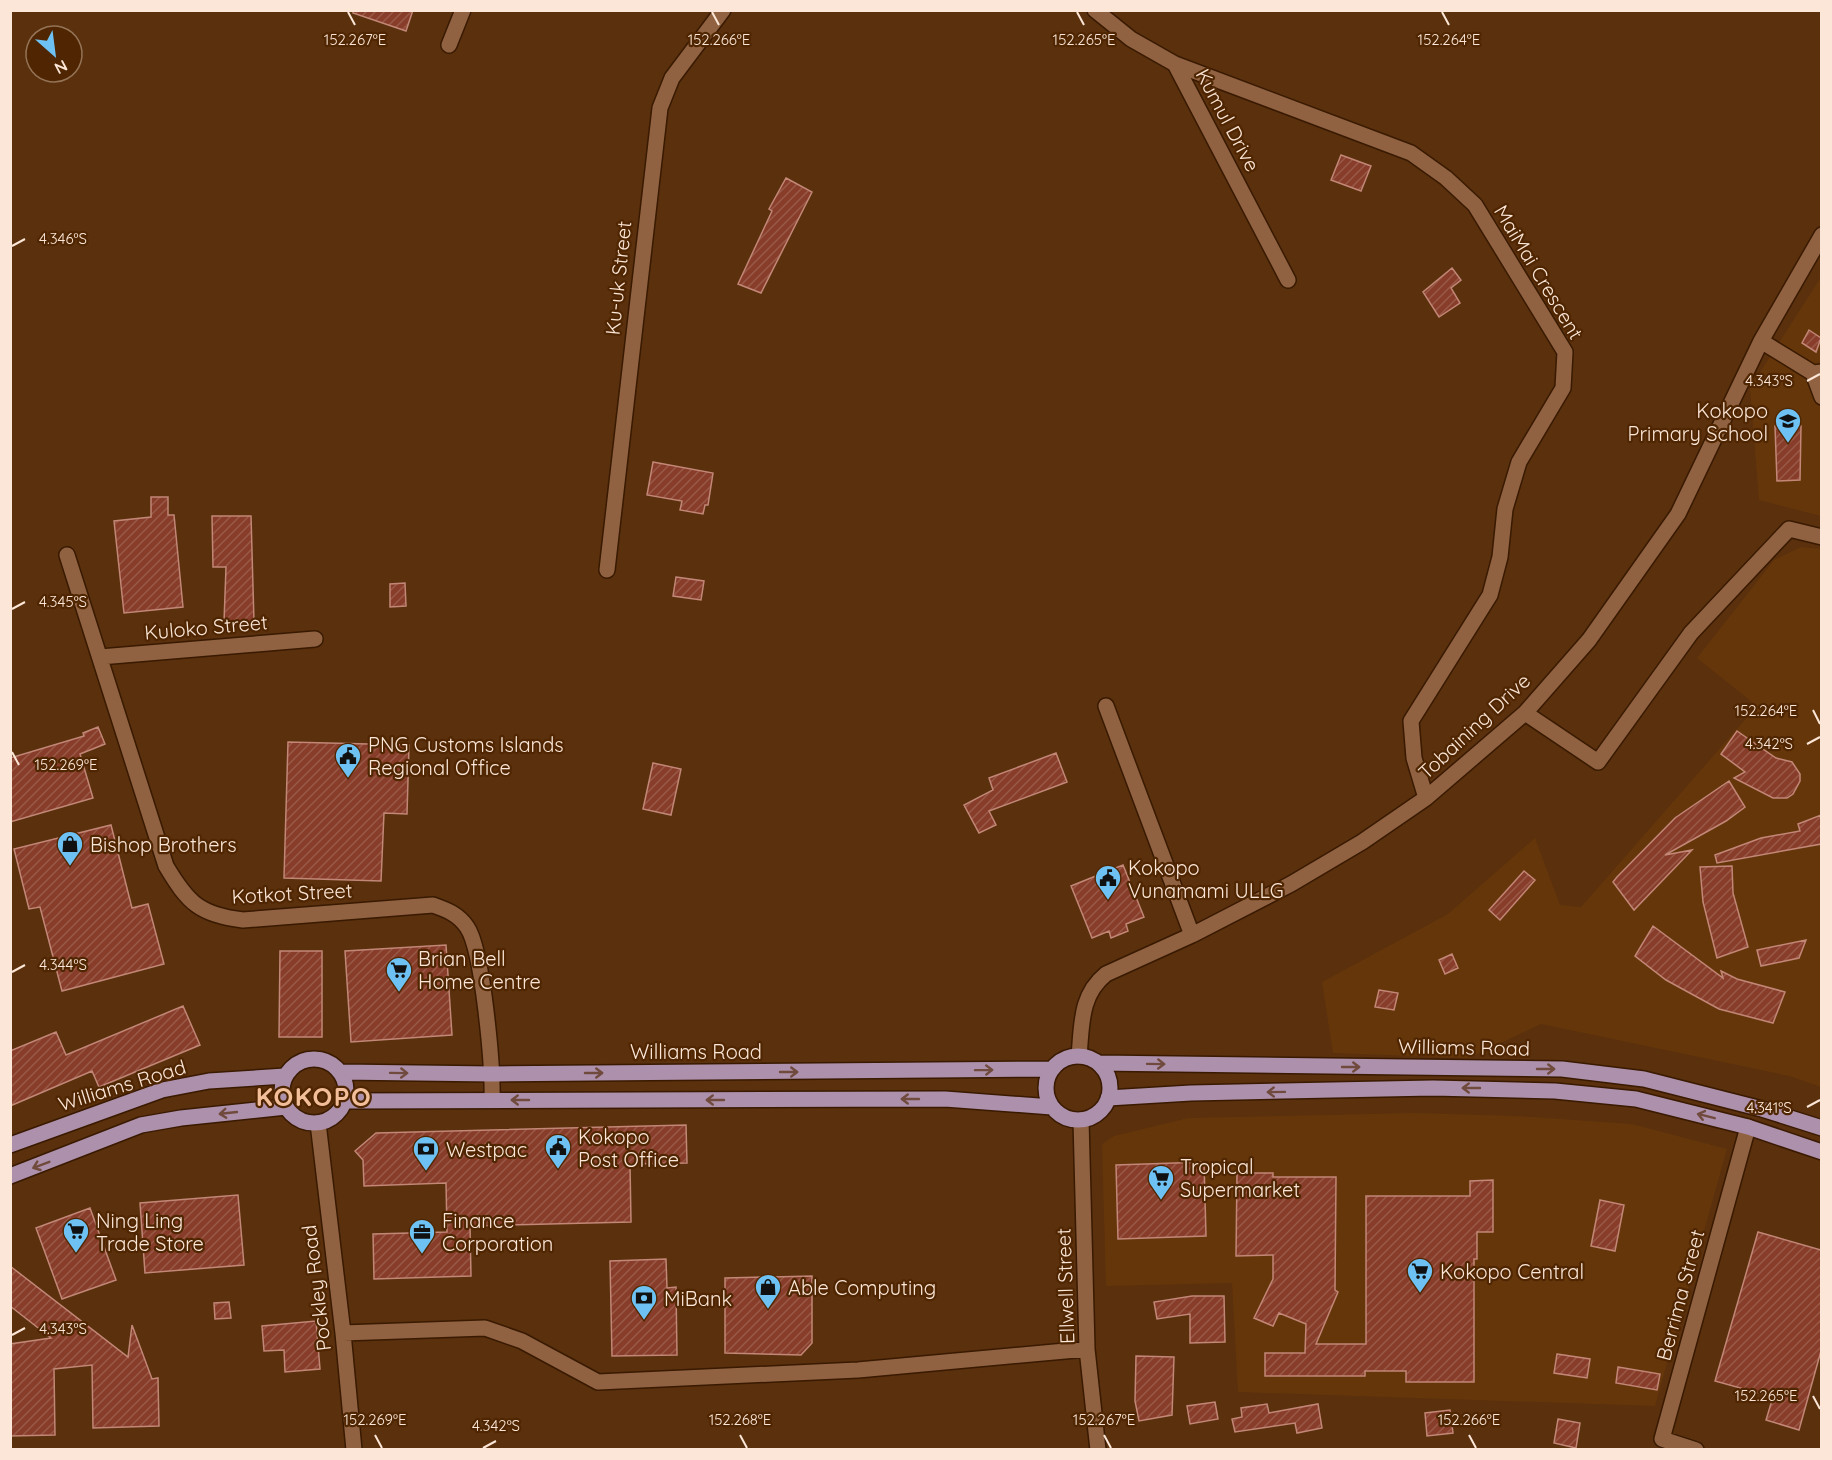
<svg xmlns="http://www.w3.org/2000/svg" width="1832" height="1460" font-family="Quicksand,sans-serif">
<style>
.built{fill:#66360b}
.building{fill:url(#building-hatch);stroke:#c28777;stroke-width:1.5}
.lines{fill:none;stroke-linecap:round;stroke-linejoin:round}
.minor-casing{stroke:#391a01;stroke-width:18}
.major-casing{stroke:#391a01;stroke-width:18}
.minor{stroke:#906241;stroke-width:15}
.major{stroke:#ad90ac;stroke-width:15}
.oneway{stroke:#704b3d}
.ticks{fill:none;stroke:#fbe6d7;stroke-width:2}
.labels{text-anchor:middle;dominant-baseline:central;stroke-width:4.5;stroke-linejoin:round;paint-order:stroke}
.street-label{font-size:20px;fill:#fbe6d7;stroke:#4f2601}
.poi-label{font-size:20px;fill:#fbe6d7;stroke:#4f2601;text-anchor:start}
.district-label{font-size:26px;font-weight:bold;letter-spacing:1.5px;fill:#f3bf9b;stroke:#4f2601}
.ticks-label{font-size:15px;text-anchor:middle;fill:#fbe6d7;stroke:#4f2601;stroke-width:4.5;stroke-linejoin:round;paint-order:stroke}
</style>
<defs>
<pattern id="building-hatch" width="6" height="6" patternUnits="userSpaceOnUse" patternTransform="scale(1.5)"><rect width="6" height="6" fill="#873d29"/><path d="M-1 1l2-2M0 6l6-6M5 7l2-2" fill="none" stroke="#995947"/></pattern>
</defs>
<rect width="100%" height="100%" fill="#5a300d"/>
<path class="built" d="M1821 277V516L1759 500 1750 388Z
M1801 547 1821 549V1087L1789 1076 1541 1024 1469 1058 1333 1053 1322 982 1448 914 1535 838 1560 905 1581 907 1757 706 1697 658 1774 560Z
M1414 1113 1516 1116 1632 1124 1727 1149 1655 1406 1238 1392 1232 1283 1106 1286 1102 1144 1114 1136 1188 1118Z"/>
<path class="building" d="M353 10H413L406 31 353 13Z
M1341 155 1371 166 1361 191 1331 180Z
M786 178 812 192 761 293 738 284 772 211 769 209Z
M1452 268 1461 280 1451 288 1460 303 1439 317 1423 292Z
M1809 330 1821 338 1816 352 1802 343Z
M1775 426H1801L1800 480 1777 481Z
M653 462 713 473 708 505H705L703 514 680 510 682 501 647 495Z
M151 497H168V515H174L183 607 124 613 114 521 151 517Z
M212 516H251L254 622H224L226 567H213Z
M676 577 704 581 701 600 673 596Z
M405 583 406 606 390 607V584Z
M98 727 105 744 80 754 93 798 10 822V758L84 736 83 733Z
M1737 731 1776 758 1792 762 1800 774V781L1793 794 1787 798H1773L1734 778 1745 772 1721 754Z
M288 742 409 745 407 814 384 813 381 881 284 878Z
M1056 753 1067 782 989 811 996 825 979 833 964 805 993 790 989 778Z
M653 763 681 769 671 815 643 809Z
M1729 781 1745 807 1726 821 1665 855 1692 850 1634 910 1613 882 1617 877 1675 818Z
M1821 815V844L1717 863 1715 855 1761 838 1800 831 1798 824Z
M111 825 132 908 148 904 164 964 62 991 40 907 29 909 14 849Z
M1123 865 1144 917 1126 924 1128 931 1111 938 1109 931 1092 938 1071 886Z
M1732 866 1733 893 1748 947 1717 958 1703 902 1700 867Z
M1524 871 1535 880 1500 920 1489 910Z
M1653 926 1723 978 1721 971 1737 979 1785 992 1773 1023 1719 1009 1666 980 1635 956Z
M1806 940 1799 958 1761 966 1757 950Z
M446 945 452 1035 351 1042 345 951Z
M280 951H322V1037H279Z
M1452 954 1458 968 1445 974 1439 960Z
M1379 990 1398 993 1394 1010 1375 1007Z
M183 1006 200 1045 99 1087 92 1071 10 1106V1051L56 1032 66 1055Z
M686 1125 687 1163 630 1164 631 1222 470 1226 471 1276 374 1279 373 1234 447 1232 446 1183 364 1186 363 1160 355 1151 376 1133Z
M1204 1162 1206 1236 1118 1239 1116 1165Z
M1237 1173H1273V1177H1336L1335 1290 1338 1292 1316 1344H1366V1196H1470V1181L1493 1180V1232H1477V1259H1474V1382H1406V1371H1365V1376H1265V1353H1305L1306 1324 1279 1313 1273 1326 1254 1318 1273 1279V1255L1236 1256Z
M238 1195 244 1265 145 1273 140 1203Z
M1600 1200 1624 1205 1615 1251 1591 1246Z
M90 1208 116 1280 62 1299 36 1228Z
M1758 1232 1821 1250V1351L1799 1430 1766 1420 1773 1397 1715 1381Z
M666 1259 667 1288 676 1287 677 1355 612 1356 610 1261Z
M10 1266 128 1357 132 1325 152 1379 158 1378 159 1426 93 1428 92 1365 54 1369 55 1435 10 1436V1344L51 1338 10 1306Z
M812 1276V1343L801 1355 725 1353V1278Z
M1192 1296H1224L1225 1342 1190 1343V1314L1157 1319 1154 1302Z
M229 1302 231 1318 215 1319 214 1303Z
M316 1321 320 1369 285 1372 284 1350 264 1351 262 1326Z
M1557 1354 1590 1359 1587 1378 1554 1373Z
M1136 1356 1174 1357 1172 1415 1139 1421 1135 1401Z
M1618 1367 1660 1374 1657 1390 1616 1383Z
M1215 1402 1218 1419 1190 1424 1187 1406Z
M1267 1404 1269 1413 1318 1404 1322 1428 1297 1433 1295 1423 1235 1432 1232 1419 1242 1417 1241 1408Z
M1450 1410 1453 1433 1427 1436 1425 1413Z
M1558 1419 1580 1423 1576 1448 1554 1443Z"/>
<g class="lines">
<g class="minor-casing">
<path id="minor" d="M1095 10 1131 39 1175 64 1288 280
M449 45 463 10
M1175 64 1411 153 1446 178 1475 205 1565 352 1563 388 1519 462 1505 509 1500 557 1490 595 1411 721 1414 758 1426 798
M1761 341 1813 373 1822 372
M1813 373 1822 397
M67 555 166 866C188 903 200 915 243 920L433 905C447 910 458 914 467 927 483 950 493 1068 492 1100
M607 570 660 108 672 78 723 10
M100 657 315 639
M1106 706 1192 935
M1525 713 1598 762 1691 633 1789 529 1822 537
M1079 1056C1082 1024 1080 995 1106 974L1192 935 1291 884 1362 842 1426 798 1525 713 1589 640 1678 514 1761 341 1822 235
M1081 1120 1087 1349 1098 1450
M318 1123 343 1333 354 1450
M343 1333 485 1328 522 1341 598 1382 858 1370 1087 1349
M1696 1450 1662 1439 1748 1127"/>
</g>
<g class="major-casing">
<path id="major" d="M1046 1088a32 32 0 1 1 64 0a32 32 0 1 1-64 0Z
M282 1091a32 32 0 1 1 64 0a32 32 0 1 1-64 0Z
M1098 1063 1562 1069 1644 1079 1762 1109 1822 1128
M341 1072 493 1074 1052 1069
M1108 1098 1191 1093 1433 1088 1555 1091 1636 1099 1748 1127 1822 1152
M345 1101 945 1099 1052 1107
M10 1145 162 1090 209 1081 285 1076
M10 1176 141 1125 181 1118 286 1107"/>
</g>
<use href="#minor" class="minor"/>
<use href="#major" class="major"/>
</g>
<defs><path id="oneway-shaft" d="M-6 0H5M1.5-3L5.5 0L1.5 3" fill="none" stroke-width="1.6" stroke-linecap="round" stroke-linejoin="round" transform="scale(1.5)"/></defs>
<g class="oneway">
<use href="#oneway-shaft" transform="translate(1156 1064) rotate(1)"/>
<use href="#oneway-shaft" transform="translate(1351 1067)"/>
<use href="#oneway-shaft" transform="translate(1546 1069)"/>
<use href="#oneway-shaft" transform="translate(984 1070) rotate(-1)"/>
<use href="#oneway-shaft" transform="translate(789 1072)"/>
<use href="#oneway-shaft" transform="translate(399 1073) rotate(1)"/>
<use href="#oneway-shaft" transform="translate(594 1073)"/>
<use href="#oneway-shaft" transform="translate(1471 1088) rotate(-180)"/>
<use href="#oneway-shaft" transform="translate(1276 1092) rotate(179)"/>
<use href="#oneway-shaft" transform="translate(910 1099) rotate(180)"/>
<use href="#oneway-shaft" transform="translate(520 1100) rotate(180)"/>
<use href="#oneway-shaft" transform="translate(715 1100) rotate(180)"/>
<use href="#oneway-shaft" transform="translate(228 1113) rotate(174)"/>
<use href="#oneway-shaft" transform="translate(1706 1116) rotate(-166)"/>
<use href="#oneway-shaft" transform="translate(41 1165) rotate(159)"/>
</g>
<path class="ticks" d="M348 12 355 25M712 12 719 25M1077 12 1084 25M1442 12 1449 25M12 246 25 239M1807 381 1820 374M12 609 25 602M1813 710 1820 724M1807 744 1820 737M12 752 19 765M12 972 25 965M1807 1107 1820 1100M12 1335 25 1328M1813 1396 1820 1409M375 1435 382 1448M740 1435 747 1448M1104 1435 1111 1448M1469 1435 1476 1448M483 1448 496 1441"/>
<defs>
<g id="school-pin" transform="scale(1.35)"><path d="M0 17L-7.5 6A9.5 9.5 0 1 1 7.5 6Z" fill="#6ec2f3" stroke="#4f2601"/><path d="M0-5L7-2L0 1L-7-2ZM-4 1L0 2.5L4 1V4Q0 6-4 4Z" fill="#111"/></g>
<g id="civic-pin" transform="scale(1.35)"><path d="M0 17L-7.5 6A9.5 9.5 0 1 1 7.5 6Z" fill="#6ec2f3" stroke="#4f2601"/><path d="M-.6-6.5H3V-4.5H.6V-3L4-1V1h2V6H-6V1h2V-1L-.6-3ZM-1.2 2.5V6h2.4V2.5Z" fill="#111"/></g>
<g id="shop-pin" transform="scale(1.35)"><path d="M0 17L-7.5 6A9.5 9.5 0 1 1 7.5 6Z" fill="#6ec2f3" stroke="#4f2601"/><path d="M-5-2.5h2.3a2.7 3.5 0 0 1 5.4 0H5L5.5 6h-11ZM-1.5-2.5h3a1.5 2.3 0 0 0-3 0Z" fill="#111"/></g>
<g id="supermarket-pin" transform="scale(1.35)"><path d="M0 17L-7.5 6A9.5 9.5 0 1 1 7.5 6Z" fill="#6ec2f3" stroke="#4f2601"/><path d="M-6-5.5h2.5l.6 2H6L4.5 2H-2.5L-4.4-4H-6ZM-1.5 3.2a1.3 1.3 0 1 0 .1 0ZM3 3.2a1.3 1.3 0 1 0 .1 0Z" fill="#111"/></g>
<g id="bank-pin" transform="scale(1.35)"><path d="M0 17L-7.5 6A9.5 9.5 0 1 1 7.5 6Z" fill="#6ec2f3" stroke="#4f2601"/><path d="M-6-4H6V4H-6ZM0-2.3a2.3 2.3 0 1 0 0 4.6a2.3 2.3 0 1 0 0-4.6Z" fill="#111"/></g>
<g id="office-pin" transform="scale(1.35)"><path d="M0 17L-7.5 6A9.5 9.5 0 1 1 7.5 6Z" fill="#6ec2f3" stroke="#4f2601"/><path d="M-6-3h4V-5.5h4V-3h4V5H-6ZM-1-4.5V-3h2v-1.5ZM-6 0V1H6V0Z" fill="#111"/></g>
</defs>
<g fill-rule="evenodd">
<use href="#school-pin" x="1788" y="421"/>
<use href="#civic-pin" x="348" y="756"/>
<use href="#shop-pin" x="70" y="844"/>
<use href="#civic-pin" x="1108" y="878"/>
<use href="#supermarket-pin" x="399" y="970"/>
<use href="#civic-pin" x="558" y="1147"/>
<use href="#bank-pin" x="426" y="1149"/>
<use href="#supermarket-pin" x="1161" y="1178"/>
<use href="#supermarket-pin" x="76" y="1231"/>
<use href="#office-pin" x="422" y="1232"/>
<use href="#supermarket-pin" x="1420" y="1271"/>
<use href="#shop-pin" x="768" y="1287"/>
<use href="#bank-pin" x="644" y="1298"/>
</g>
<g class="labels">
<g class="street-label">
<text transform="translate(1228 120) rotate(62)">Kumul Drive</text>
<text transform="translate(1539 272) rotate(59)">MaiMai Crescent</text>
<text transform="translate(618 278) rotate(-84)">Ku-uk Street</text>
<text transform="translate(206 627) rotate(-5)">Kuloko Street</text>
<text transform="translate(1474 726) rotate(-43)">Tobaining Drive</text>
<text transform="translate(292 893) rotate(-3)">Kotkot Street</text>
<text transform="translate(1464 1047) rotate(1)">Williams Road</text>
<text x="696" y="1051">Williams Road</text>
<text transform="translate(122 1085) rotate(-17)">Williams Road</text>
<text transform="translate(1065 1286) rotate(-92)">Ellwell Street</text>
<text transform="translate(316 1288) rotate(-97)">Pockley Road</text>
<text transform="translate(1680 1295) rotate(-75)">Berrima Street</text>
</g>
<g class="poi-label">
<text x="1768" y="410" text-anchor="end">Kokopo<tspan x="1768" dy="23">Primary School</tspan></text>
<text x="368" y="744">PNG Customs Islands<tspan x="368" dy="23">Regional Office</tspan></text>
<text x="90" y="844">Bishop Brothers</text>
<text x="1128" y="867">Kokopo<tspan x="1128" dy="23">Vunamami ULLG</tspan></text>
<text x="418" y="958">Brian Bell<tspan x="418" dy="23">Home Centre</tspan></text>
<text x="578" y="1136">Kokopo<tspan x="578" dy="23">Post Office</tspan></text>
<text x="446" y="1149">Westpac</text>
<text x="1180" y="1166">Tropical<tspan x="1180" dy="23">Supermarket</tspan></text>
<text x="96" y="1220">Ning Ling<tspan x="96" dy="23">Trade Store</tspan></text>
<text x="442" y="1220">Finance<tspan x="442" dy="23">Corporation</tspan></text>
<text x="1440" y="1271">Kokopo Central</text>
<text x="788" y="1287">Able Computing</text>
<text x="664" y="1298">MiBank</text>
</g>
<g class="district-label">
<text x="314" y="1096">KOKOPO</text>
</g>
</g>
<g class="ticks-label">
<text x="355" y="45">152.267°E</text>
<text x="719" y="45">152.266°E</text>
<text x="1084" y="45">152.265°E</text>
<text x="1449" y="45">152.264°E</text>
<text x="63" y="244">4.346°S</text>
<text x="1769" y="386">4.343°S</text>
<text x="63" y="607">4.345°S</text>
<text x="1766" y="716">152.264°E</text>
<text x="1769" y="749">4.342°S</text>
<text x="66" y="770">152.269°E</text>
<text x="63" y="970">4.344°S</text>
<text x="1769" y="1113">4.341°S</text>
<text x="63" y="1334">4.343°S</text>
<text x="1766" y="1401">152.265°E</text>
<text x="375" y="1425">152.269°E</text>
<text x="740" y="1425">152.268°E</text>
<text x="1104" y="1425">152.267°E</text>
<text x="1469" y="1425">152.266°E</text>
<text x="496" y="1431">4.342°S</text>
</g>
<rect width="1832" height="1460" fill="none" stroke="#fbe6d7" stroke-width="24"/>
<g transform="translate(54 54) rotate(152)"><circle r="28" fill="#4f2601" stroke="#947357" stroke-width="1.5"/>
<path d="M0-4.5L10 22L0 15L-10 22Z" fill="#6ec2f3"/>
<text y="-9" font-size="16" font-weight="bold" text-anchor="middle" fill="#fbe6d7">N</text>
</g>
</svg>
